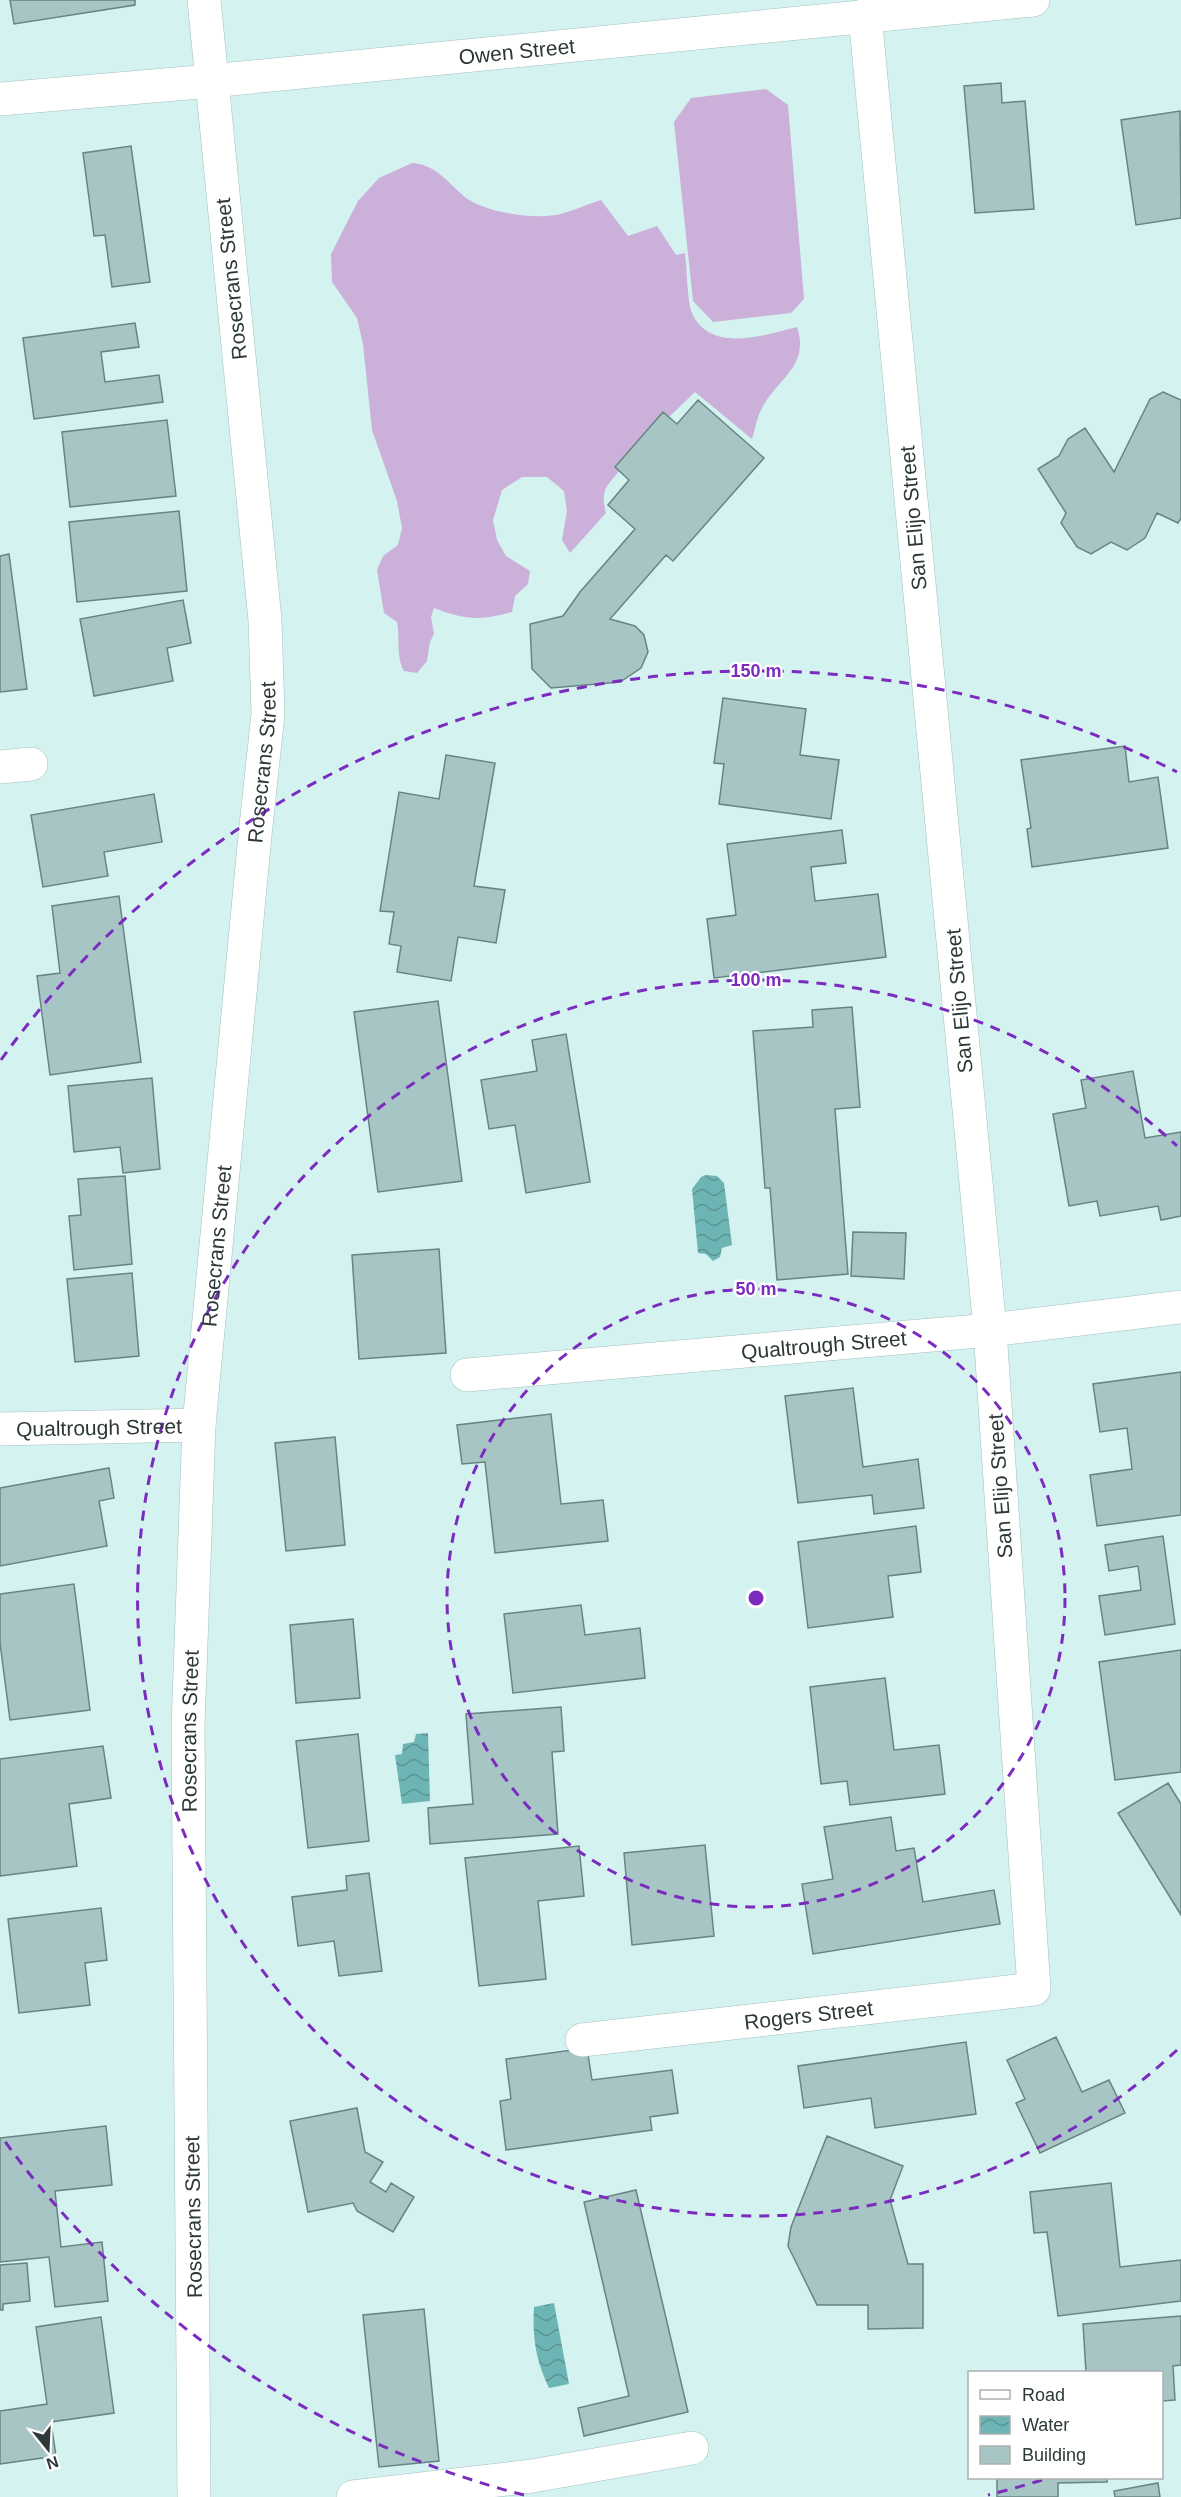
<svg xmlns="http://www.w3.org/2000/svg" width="1181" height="2497" font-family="Helvetica,sans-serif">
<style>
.grass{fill:#cbb0d9}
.water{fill:url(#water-waves)}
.building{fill:#a7c5c4;stroke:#688483;stroke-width:1.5}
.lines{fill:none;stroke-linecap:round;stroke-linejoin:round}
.minor-casing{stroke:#a3c1c0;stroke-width:34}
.minor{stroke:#fff;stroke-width:33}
.ring{fill:none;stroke:#7b2cbf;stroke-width:3;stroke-dasharray:10 8}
.labels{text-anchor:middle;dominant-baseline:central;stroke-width:4.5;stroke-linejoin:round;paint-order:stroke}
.street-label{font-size:21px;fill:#2d3938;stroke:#fff}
.centre{fill:#7b2cbf;stroke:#fff;stroke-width:3}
.ring-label{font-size:18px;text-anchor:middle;font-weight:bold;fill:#7b2cbf;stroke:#fff;stroke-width:4.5;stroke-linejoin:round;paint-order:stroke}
</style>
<defs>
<pattern id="water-waves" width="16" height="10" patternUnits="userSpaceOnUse" patternTransform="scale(1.5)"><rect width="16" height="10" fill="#6db5b4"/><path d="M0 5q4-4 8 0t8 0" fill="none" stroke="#5a9493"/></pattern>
</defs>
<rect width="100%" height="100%" fill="#d3f2f0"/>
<path class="grass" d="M766 89 788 105 804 299 791 313 713 322 693 301 674 122 691 98Z
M412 163C436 164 449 184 466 198 487 213 536 220 561 214 575 210 588 204 601 200L628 236 657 226 676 255 685 253C687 267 687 301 692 313 710 354 765 335 797 327 810 366 778 378 762 408 757 417 755 429 752 439L695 392 669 417 663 412 615 466 619 471C606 487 600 491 606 513L570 553 562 540 567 511 564 491 547 477H522L502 490 493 520 497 540 506 556 530 571 528 584 515 596 512 612C480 621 465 620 434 608L431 617 434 634 430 642 427 661 417 673 404 671C396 657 400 638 397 622L384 613 377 570 383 556 398 545 402 528 397 501 372 430 363 344 357 318 332 282 331 254 358 201 379 178Z"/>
<path class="water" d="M706 1175 717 1176 724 1183 732 1245 722 1248 720 1257 713 1261 706 1254 698 1253 692 1189 701 1177Z
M428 1733 430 1801 402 1804 395 1755 402 1754 403 1744 414 1742 416 1734Z
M554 2303 569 2384 549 2388C536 2361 532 2337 534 2307Z"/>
<path class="building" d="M10 0H135V5L14 24Z
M1001 83 1002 103 1025 101 1034 209 975 213 964 86Z
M1180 111 1181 218 1136 225 1121 120Z
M131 146 150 282 112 287 105 235 94 236 83 153Z
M135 323 139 347 101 352 105 382 159 375 163 402 34 419 23 338Z
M1163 392 1181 400V518L1178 523 1157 513 1145 538 1127 550 1111 542 1091 554 1077 547 1061 523 1066 513 1038 469 1059 456 1068 439 1085 428 1114 472 1150 399Z
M698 400 764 458 673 561 666 555 610 619 635 626 644 635 648 652 641 668 620 682 551 688 532 669 530 624 563 616 580 592 635 529 608 505 629 480 615 467 663 412 677 424Z
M167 420 176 496 70 507 62 432Z
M179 511 187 591 77 602 69 522Z
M9 554 27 689 0 692V556Z
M183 600 191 643 167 648 173 681 94 696 80 619Z
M723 698 806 709 800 755 839 760 831 819 719 804 724 764 714 763Z
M1125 746 1129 782 1158 777 1168 848 1032 867 1027 829 1031 828 1021 760Z
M446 755 495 763 474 886 505 890 496 943 458 937 451 981 397 972 401 946 389 944 394 912 380 911 399 792 439 799Z
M154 794 162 842 104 852 108 876 43 887 31 815Z
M842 830 846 863 811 867 815 901 878 894 886 957 714 978 707 919 736 915 727 844Z
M119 896 141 1062 50 1075 37 976 60 973 52 906Z
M438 1001 462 1181 378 1192 354 1012Z
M852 1007 860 1107 835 1109 848 1274 777 1280 770 1188H765L753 1031 813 1027 812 1010Z
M566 1034 590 1182 526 1193 515 1125 489 1129 481 1080 537 1071 532 1040Z
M1133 1071 1145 1138 1181 1132V1216L1161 1220 1158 1206 1100 1216 1097 1201 1069 1206 1053 1114 1086 1108 1081 1080Z
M152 1078 160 1169 123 1173 120 1147 74 1152 68 1086Z
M125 1176 132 1264 74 1270 69 1216 81 1215 78 1179Z
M853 1232 906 1233 904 1279 851 1276Z
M439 1249 446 1353 359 1359 352 1255Z
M132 1273 139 1356 75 1362 67 1279Z
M1181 1372V1515L1097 1526 1090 1475 1132 1469 1127 1428 1100 1432 1093 1384Z
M853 1388 863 1467 918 1459 924 1508 874 1514 872 1495 798 1503 785 1396Z
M551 1414 561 1504 603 1500 608 1541 495 1553 485 1462 462 1464 457 1425Z
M335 1437 345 1545 286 1551 275 1443Z
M109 1468 114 1498 99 1501 107 1546 0 1566V1488Z
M916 1526 921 1572 888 1576 893 1617 808 1628 798 1542Z
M1163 1536 1175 1624 1105 1635 1099 1596 1141 1590 1138 1566 1109 1571 1105 1545Z
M74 1584 90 1710 10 1720 0 1643V1594Z
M581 1605 585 1635 640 1628 645 1678 513 1693 504 1614Z
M353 1619 360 1698 296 1703 290 1625Z
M1181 1650V1772L1115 1780 1099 1662Z
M885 1678 894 1750 939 1745 945 1794 850 1805 847 1781 821 1784 810 1687Z
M561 1707 564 1751 552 1752 558 1834 430 1844 428 1808 473 1804 466 1714Z
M358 1734 369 1841 308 1848 296 1741Z
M103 1746 111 1798 69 1804 77 1866 0 1876V1759Z
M1168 1783 1181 1804V1915L1118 1813Z
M891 1817 896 1851 914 1848 923 1902 994 1890 1000 1924 813 1954 802 1884 833 1879 824 1827Z
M705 1845 714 1936 632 1945 624 1853Z
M579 1846 584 1896 538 1901 546 1979 479 1986 465 1858Z
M369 1873 382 1971 339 1976 334 1941 298 1946 292 1897 347 1890 346 1876Z
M101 1908 107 1960 85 1963 90 2005 19 2013 8 1919Z
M1056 2037 1082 2092 1109 2080 1125 2113 1040 2153 1016 2103 1025 2099 1007 2060Z
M966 2042 976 2114 875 2128 871 2098 804 2108 798 2066Z
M587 2048 592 2080 672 2070 678 2113 650 2117 652 2130 506 2150 500 2101 511 2099 506 2059Z
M357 2108 365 2152 383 2162 370 2182 386 2192 391 2183 414 2197 393 2232 357 2211 353 2203 308 2212 290 2121Z
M106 2126 112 2185 55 2191 61 2247 102 2242 108 2301 55 2307 49 2257 0 2262V2138Z
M827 2136 903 2166 890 2200 908 2264H923V2328L868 2329V2305H817L788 2246 791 2227Z
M1111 2183 1120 2267 1181 2260V2301L1058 2316 1047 2232 1034 2233 1030 2192Z
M636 2190 688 2412 584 2436 578 2408 629 2396 584 2202Z
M27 2263 30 2301 3 2304V2310H0V2265Z
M424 2309 439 2461 379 2467 363 2315Z
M1181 2316V2365L1173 2366 1175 2400 1162 2401V2372H1086L1083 2324Z
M101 2317 114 2413 51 2422 56 2456 0 2464V2411L47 2404 36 2327Z
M997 2478H1107V2482L1058 2483V2497H997Z
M1158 2483 1160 2497H1115L1114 2491Z"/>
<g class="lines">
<g class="minor-casing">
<g id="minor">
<path id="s1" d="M0 99 211 81 1033 0"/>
<path d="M0 767 31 764"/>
<path id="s2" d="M467 1375 990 1330 1181 1307"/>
<path id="s3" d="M0 1429 199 1425"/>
<path id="s4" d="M582 2040 1034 1989 990 1330 865 15"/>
<path id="s5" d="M194 2497 188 1726 199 1425 255 835 268 714 265 620 204 0"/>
<path d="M353 2497 532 2476 692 2448"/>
</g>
</g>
<use href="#minor" class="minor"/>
</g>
<g class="ring">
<circle cx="756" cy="1598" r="309"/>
<path d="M1177 2050A618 618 0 1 1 1177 1146"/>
<path d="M1042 2480A927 927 0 0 1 988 2495M524 2495A927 927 0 0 1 1 2136M1 1060A927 927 0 0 1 1177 772"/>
</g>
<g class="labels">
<g class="street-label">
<text stroke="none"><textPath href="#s1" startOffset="519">Owen Street</textPath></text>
<text transform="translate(231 279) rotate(-96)">Rosecrans Street</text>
<text transform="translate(913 518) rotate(-95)">San Elijo Street</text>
<text stroke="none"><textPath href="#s5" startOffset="1738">Rosecrans Street</textPath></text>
<text transform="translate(959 1001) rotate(-95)">San Elijo Street</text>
<text stroke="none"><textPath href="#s5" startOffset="1252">Rosecrans Street</textPath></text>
<text stroke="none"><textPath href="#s2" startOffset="358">Qualtrough Street</textPath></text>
<text stroke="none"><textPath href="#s3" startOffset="99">Qualtrough Street</textPath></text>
<text transform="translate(1000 1486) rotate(-94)">San Elijo Street</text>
<text stroke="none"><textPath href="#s5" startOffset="766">Rosecrans Street</textPath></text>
<text stroke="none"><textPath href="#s4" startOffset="228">Rogers Street</textPath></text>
<text transform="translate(193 2217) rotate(-91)">Rosecrans Street</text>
</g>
</g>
<circle cx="756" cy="1598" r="9" class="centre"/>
<g class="ring-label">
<text x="756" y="677">150 m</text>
<text x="756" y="986">100 m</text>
<text x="756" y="1295">50 m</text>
</g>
<rect x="968" y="2371" width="195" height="108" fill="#ffffff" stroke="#abb0af" stroke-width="1.5"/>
<rect x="980" y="2390" width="30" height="9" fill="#ffffff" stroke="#abb0af" stroke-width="1.5"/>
<text x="1022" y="2401" font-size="18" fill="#2d3938">Road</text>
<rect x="980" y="2416" width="30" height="18" fill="url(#water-waves)" stroke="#abb0af" stroke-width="1.5"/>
<text x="1022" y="2431" font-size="18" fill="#2d3938">Water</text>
<rect x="980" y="2446" width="30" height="18" fill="#a7c5c4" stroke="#abb0af" stroke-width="1.5"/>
<text x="1022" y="2461" font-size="18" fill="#2d3938">Building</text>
<g transform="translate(48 2449) rotate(162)" stroke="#ffffff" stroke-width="4.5" paint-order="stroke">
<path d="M0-4.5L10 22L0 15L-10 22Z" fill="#2d3938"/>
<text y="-9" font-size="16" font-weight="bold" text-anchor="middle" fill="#2d3938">N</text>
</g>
</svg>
